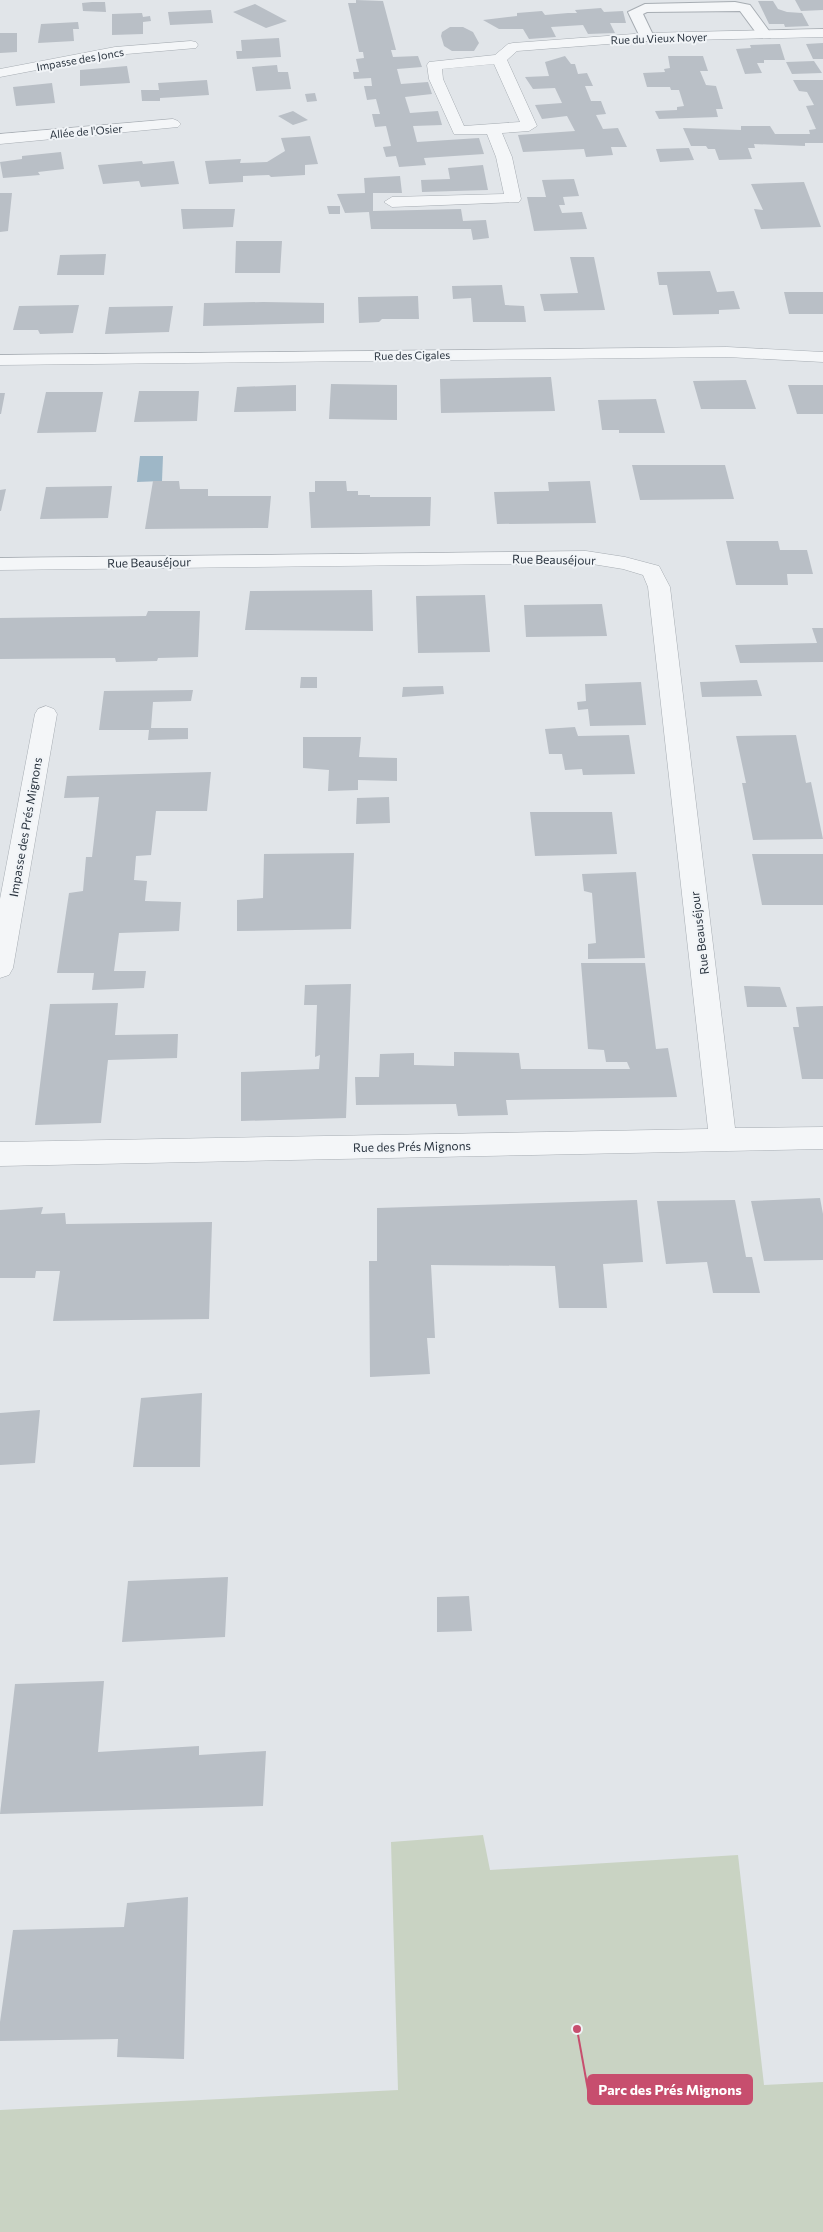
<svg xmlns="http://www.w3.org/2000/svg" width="823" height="2232" font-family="Commissioner,sans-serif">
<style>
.green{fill:#c9d3c3}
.water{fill:#9eb7c7}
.building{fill:#b9bfc6}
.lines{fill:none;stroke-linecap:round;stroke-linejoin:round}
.lane-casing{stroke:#a7adb3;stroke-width:2}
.street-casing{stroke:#a7adb3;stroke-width:1}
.lane{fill:#f4f6f8;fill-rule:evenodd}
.street{fill:#f4f6f8;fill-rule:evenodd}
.labels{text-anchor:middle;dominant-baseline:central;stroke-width:4;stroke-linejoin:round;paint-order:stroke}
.far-street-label{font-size:11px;fill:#2b3540;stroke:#f1f4f7}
.street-label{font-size:12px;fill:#2b3540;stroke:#f1f4f7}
.leader{fill:none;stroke:#c74e6e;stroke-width:2}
.callout-dot{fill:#c74e6e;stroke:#f1f4f7;stroke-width:2}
.callout{fill:#c74e6e;stroke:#c74e6e;stroke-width:2}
.callout-label{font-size:14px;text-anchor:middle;font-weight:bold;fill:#fff}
</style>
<rect width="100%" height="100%" fill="#e1e5e9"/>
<path class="green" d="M483 1835 490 1870 738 1855 764 2085 823 2082V2232H0V2110L398 2090 391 1842Z"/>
<path class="water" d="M140 456H163L162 481 137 482Z"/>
<path class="building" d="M356 0 383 1 396 50H391L393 57 418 56 422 67 397 69 401 84 428 82 432 94 405 97 410 113 438 111 442 125 413 126 417 142 479 138 484 154 424 158 426 165 399 167 396 156 386 157 383 147 391 146 386 126 375 127 372 114H380L376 99 367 100 364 86H372L371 78 354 79 353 72H359L356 59 364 58 363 52H359L348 3H356Z
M795 0H823V10L801 11Z
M758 1H773L778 9 787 12 802 13 809 26 785 27 784 24H769Z
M92 2H105L106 12 83 11 82 3Z
M255 4 287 21 266 28 233 12Z
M601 8 604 12 623 11 626 23H610L615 33 588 34 583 25 551 27 556 37 529 39 523 29H499L483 20 517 16V13L542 11 545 15 568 13H577L575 10Z
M211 10 213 23 170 25 168 12Z
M142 13 143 17 150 16 151 21 143 22V34L112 35V14Z
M78 22 79 29H73L74 41 38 43 41 24Z
M450 27H463L473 32 479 43 474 51H452L444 46 441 36 442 32Z
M0 33H17V52L0 53Z
M279 38 281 57 237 59 236 51H242L241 40Z
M823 43V59H813L806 44Z
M780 44 785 60H764V63H757L762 73 745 74 736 49 751 48 750 45Z
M565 56 571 64H575L578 74 587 73 593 86H585L591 101H601L606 114 596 115 603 129 618 128 627 147H611L613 155 586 157 584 149 523 152 518 135 575 131 567 116 542 119 535 105 562 103 555 88 533 89 525 77 549 76 545 62Z
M668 56H703L708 71H700L706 85 716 86 723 109H716L718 117 659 119 655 111 677 110V107L684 106 679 90H671L670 87H647L643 73 665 72 664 69 670 68Z
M814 61 822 73 792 74 786 62Z
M277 65 278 72H288L291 89 256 91 252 67Z
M127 66 130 83 80 86V70Z
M207 80 209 95 160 98V101H142L141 90H159L158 83Z
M793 80H823V143H805V146L754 144 755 148H748L752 159 719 160 715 149H708L706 146H691L683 128 741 130V126H770L775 134H810L809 130 816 129 806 106 814 105 807 92 799 91Z
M52 83 55 103 16 106 13 87Z
M315 93 317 101 307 102 305 94Z
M293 111 308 120 293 125 278 116Z
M310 136 318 164 305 165V175L271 177 269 175 243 176V182L209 184 205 161 241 159 240 163 267 162 285 151 281 138Z
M689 148 694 160 660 162 656 149Z
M61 152 64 169 38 172 40 175 3 178 0 162 22 159V156Z
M142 161 143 164 174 161 179 184 141 187 139 181 103 184 98 165Z
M483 165 488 190 422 192 421 180 450 179 448 168Z
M400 176 402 193H373V211L461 209 463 221 486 220 489 238 473 240 471 229H371L369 212 345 213 337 194 365 193 364 178Z
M574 179 579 196 563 197 565 205H559L562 213 582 212 587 229 534 231 527 197H546L542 180Z
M804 182 821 227 761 229 754 209 763 210 751 184Z
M0 193H12L8 231 0 232Z
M327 206H340V214H329Z
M181 209H235L233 227 183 229Z
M236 241H282L280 273H235Z
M106 254 104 275H57L60 255Z
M570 257H594L605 310 544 311 540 294 578 293Z
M710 271 717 292 734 291 740 309 719 310V314L673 315 667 285H659L657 272Z
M502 285 505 305 524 306 526 322H473L471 298 453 299 452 286Z
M784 292H823V314H789Z
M418 296 419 319H382L379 322 359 323 358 297Z
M263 302 324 303V323L203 326 204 303Z
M79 305 73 333 40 334 38 330H13L19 306Z
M173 306 169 332 105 334 109 307Z
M551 377 555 411 441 413 440 379Z
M746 380 756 409H701L693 381Z
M331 384 397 385V420L329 419Z
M296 385V411L234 412 237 387Z
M788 385H823V414H797Z
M139 391H199L197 421 134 422Z
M46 392H103L96 432 37 433Z
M0 393H5L1 414H0Z
M656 399 665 433H619V430H602L598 400Z
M632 465H725L734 499 640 500Z
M153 481H179L180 489H208V496H271L268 528 145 529Z
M315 481H346L347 491H358V495H370V497H431L430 526 311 528 309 492H315Z
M590 481 596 523 497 524 494 492 549 491 548 482Z
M112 486 108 518 40 519 46 487Z
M6 489 1 511H0V490Z
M726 541H778L780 550H807L813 574H787L788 585H736Z
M372 590 373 631 245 630 250 591Z
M485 595 490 652 418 653 416 596Z
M602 604 607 636 526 637 524 605Z
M148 611H200L198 657 158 658 157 661 116 662 115 658 0 659V618L146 616Z
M812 628H823V662L740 663 735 645 817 643Z
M301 677H317V688H300Z
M757 680 762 696 702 697 700 682Z
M641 682 646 725 590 726 588 709 578 710 577 702 586 701 585 684Z
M443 686 444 694 402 697 403 687Z
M193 690 191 701 153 702 151 728H188V739L148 740 149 730H99L104 691Z
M575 727 578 736 629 735 635 774 583 775 582 769 565 770 562 754H549L545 729Z
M796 735 806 783 811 782 823 839 753 840 742 783H746L736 736Z
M303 737H361L359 757 397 758V781L358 780V790L328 791 329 770 303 768Z
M211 772 207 811H156L151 855 136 856 134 880 147 881 145 901 181 902 179 931 119 933 114 971H146L144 988 92 990 94 973H57L69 893 83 891 86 857H92L99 797 64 798 67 776Z
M389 797 390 823 356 824 357 798Z
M530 812H612L617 854 535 856Z
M354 853 351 929 237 931V900L263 898 264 854Z
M752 854H823V905H762Z
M636 872 645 958 588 959V944L596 943 592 893 584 891 582 874Z
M581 963H645L656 1049 668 1048 677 1097 506 1100 508 1115 458 1116 456 1104 356 1105 355 1077H379L380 1054 414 1053V1065L454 1066V1052L519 1053 521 1069H630L627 1062H606L604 1050 588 1049Z
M351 984 346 1118 241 1121V1072L319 1069 320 1055 315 1057 317 1005H304L305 985Z
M744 986 780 987 787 1007H747Z
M118 1003 115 1035 178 1034 177 1058 108 1060 101 1123 35 1125 50 1004Z
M823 1006V1079H802L793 1027H799L796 1007Z
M820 1198 823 1214V1260L764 1261 751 1201Z
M637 1200 643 1262 603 1264 607 1308H559L555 1266 431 1265 435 1338H427L430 1374 370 1377 369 1261H377V1208Z
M735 1200 746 1257H752L760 1293H713L707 1262 666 1264 657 1201Z
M43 1207 41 1214 65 1213 66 1224 212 1222 209 1319 53 1321 60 1271H36L35 1278H0V1210Z
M202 1393 200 1467H133L141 1398Z
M40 1410 35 1463 0 1465V1413Z
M228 1577 225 1637 122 1642 128 1581Z
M469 1596 472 1631 437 1632V1597Z
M104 1681 98 1752 199 1746V1755L266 1751 263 1806 0 1814 15 1684Z
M188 1897 184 2059 117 2057 118 2039 0 2041V2022L13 1930 124 1927 127 1903Z"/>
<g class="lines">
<g class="lane-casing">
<path id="lane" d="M735 2 750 5 772 35 770 38H760L740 11 647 12 643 14 654 37 647 41 640 37 628 12 645 4Z"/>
</g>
<g class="street-casing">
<path id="street" d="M823 29V37L647 41 517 51 507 60 537 126 529 131 502 133 512 157 521 199 519 202 392 207 384 202 392 197 504 194 496 157 487 134H454L429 79 427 65 429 62 495 55 508 44 513 43 647 33ZM494 64 520 122 464 126 443 79 442 69Z
M191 41 196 42 198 45 196 48 115 55 0 77V69L115 47Z
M173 119 178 121 181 124 178 127 0 144V134Z
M727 347 823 352V362L727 357 0 365V355Z
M586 551 625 557 659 566 670 587 735 1128 823 1127V1149L0 1166V1142L708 1129 648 587 643 575 623 569 586 563 0 570V558Z
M46 706 54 709 57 714 13 968 9 975 0 978V899L35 714 38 709Z"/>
</g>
<use href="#lane" class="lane"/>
<use href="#street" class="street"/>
</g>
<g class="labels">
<g class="far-street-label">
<text transform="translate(659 38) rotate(-2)">Rue du Vieux Noyer</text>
<text transform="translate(80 59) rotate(-10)">Impasse des Joncs</text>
<text transform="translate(86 131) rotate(-5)">Allée de l'Osier</text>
<text transform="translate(412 355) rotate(-1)">Rue des Cigales</text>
</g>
<g class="street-label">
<text transform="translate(554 559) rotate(1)">Rue Beauséjour</text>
<text transform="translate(149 562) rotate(-1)">Rue Beauséjour</text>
<text transform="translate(25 827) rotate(-80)">Impasse des Prés Mignons</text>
<text transform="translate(699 933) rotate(-97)">Rue Beauséjour</text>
<text transform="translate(412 1146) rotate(-1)">Rue des Prés Mignons</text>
</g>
</g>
<path class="leader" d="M577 2029L588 2090"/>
<circle class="callout-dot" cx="577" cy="2029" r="5"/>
<rect class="callout" x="588" y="2075" width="164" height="29" rx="5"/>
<g class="callout-label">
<text x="670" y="2095">Parc des Prés Mignons</text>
</g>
</svg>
